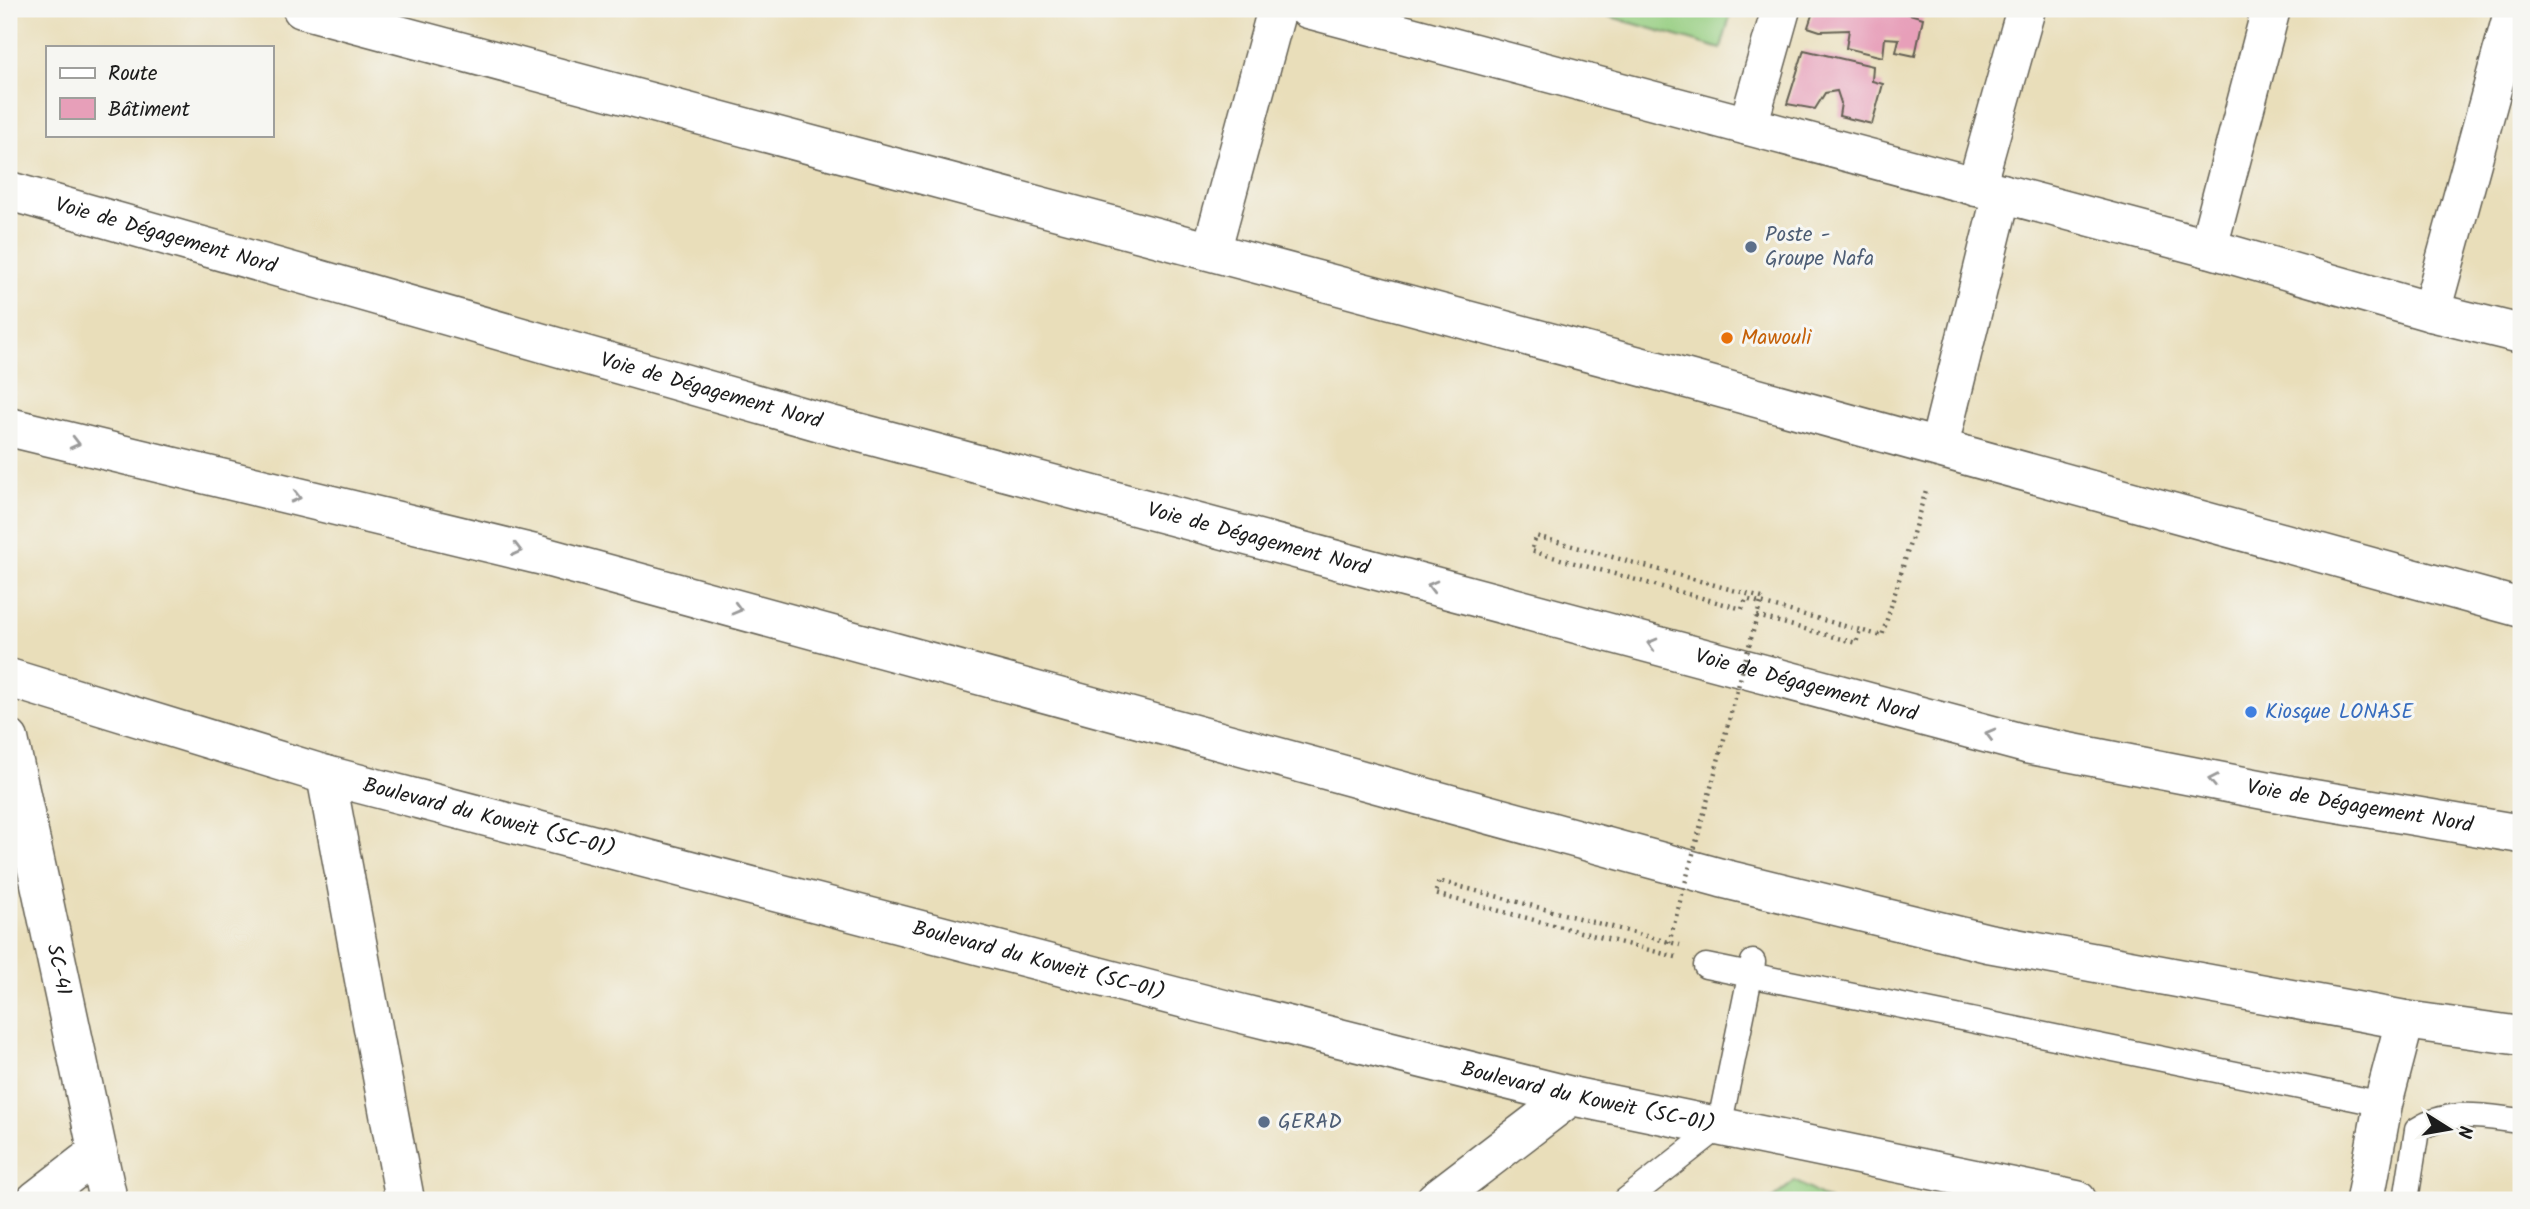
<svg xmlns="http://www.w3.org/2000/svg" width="2530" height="1209" font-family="Kalam,sans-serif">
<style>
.green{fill:#95cd80;stroke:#58744e;stroke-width:2}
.building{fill:#e79fb9}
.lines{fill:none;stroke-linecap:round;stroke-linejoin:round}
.service-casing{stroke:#646053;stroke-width:27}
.minor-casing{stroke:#646053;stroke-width:41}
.trunk-casing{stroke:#646053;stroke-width:41}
.path{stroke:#646053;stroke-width:4.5;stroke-dasharray:2 5;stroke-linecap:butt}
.service{stroke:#fff;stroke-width:24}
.minor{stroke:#fff;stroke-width:38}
.trunk{stroke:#fff;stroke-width:38}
.path-bridge{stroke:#646053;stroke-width:4.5;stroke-dasharray:2 5;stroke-linecap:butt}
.oneway{stroke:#999}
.service-dot{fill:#5c6f8a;stroke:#f6f6f2;stroke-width:2.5}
.food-dot{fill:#e8710a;stroke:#f6f6f2;stroke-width:2.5}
.shop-dot{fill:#3f7fe0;stroke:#f6f6f2;stroke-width:2.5}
.labels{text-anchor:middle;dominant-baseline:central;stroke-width:6;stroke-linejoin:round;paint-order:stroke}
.street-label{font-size:21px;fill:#1c1c1c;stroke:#f6f6f2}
.service-label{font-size:21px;fill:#4e5e75;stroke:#f6f6f2;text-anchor:start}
.food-label{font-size:21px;fill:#c56008;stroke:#f6f6f2;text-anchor:start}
.shop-label{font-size:21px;fill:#366cbe;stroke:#f6f6f2;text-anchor:start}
</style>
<rect width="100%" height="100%" fill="#f6f6f2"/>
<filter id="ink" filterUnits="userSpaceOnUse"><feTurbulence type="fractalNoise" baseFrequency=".0143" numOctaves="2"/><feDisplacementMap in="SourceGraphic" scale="14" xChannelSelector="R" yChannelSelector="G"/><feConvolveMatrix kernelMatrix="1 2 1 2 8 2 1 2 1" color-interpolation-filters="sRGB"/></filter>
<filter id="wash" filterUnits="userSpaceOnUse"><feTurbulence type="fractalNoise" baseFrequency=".00686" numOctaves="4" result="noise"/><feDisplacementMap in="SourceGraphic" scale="28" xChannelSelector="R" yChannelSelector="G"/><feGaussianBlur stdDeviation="1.57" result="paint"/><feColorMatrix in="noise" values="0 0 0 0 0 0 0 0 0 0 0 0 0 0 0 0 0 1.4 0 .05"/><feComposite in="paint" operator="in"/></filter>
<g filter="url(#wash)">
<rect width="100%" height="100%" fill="#e9deba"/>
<path class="green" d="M1610 9H1732L1721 49 1608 16Z
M1795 1181 1828 1200H1771Z"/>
<g id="blocks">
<path class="building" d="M1814 9H1893L1923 18 1915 56 1896 52 1899 39 1885 38 1883 57 1846 48 1849 30 1820 31 1808 27Z
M1804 50 1873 66 1872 81 1883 84 1872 124 1839 116 1841 103 1837 91 1825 93 1815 109 1787 104Z"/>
</g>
</g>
<g filter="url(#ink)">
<use href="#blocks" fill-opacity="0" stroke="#646053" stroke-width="2"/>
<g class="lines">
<g class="service-casing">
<path id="service" d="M1706 966 2383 1104
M1626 1200 1719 1127 1753 962
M2406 1200 2417 1130C2450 1108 2484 1117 2521 1121"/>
</g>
<g class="minor-casing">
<g id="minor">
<path d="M302 9C1043 205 1783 402 2521 608"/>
<path d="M1308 9 2208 248 2431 312 2521 334"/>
<path d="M1748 126 1781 9"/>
<path d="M1976 187 2026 9"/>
<path d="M2208 248 2271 9"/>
<path d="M1212 249 1277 9"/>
<path d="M2431 312 2514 9"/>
<path d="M1939 446 2002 193"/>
<path id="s1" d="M9 678 326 775 1235 1012 1571 1096 2077 1200"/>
<path id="s2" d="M9 739 108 1200"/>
<path d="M326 775 405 1200"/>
<path d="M36 1200 98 1152"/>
<path d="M1435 1200 1571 1096"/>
<path d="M2365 1200 2383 1104 2405 1020"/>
</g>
</g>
<g class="trunk-casing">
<g id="trunk">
<path id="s3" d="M9 191 831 425 2026 744 2290 795 2521 834"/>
<path d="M9 427 539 555 1721 878 1988 943 2405 1020 2521 1036"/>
</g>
</g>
<path class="path" d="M1762 598 1536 536 1531 551 1742 609 1746 599 1882 636 1927 487
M1757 616 1856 643 1860 630
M1676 957 1435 894 1439 881 1680 945"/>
<use href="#service" class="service"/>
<use href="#minor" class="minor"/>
<use href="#trunk" class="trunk"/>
<path class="path-bridge" d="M1669 943 1762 598"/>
</g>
<defs><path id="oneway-chevron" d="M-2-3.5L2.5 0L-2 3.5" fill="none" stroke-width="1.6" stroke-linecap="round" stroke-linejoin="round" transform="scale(1.75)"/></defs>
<g class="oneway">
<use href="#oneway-chevron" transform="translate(75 443) rotate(14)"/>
<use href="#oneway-chevron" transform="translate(296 497) rotate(14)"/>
<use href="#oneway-chevron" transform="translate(517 550) rotate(14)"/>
<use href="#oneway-chevron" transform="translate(1432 586) rotate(-165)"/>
<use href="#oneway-chevron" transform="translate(737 609) rotate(15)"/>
<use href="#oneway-chevron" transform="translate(1652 644) rotate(-165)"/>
<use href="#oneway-chevron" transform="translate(1990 734) rotate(-165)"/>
<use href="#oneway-chevron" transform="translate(2213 780) rotate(-169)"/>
</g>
</g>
<g class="service-dot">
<circle cx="1751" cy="247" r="7"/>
<circle cx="1264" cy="1122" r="7"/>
</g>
<circle class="food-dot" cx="1727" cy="338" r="7"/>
<circle class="shop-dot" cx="2251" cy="712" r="7"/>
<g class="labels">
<g class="street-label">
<text stroke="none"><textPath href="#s3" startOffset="163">Voie de Dégagement Nord</textPath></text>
<text stroke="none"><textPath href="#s3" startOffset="730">Voie de Dégagement Nord</textPath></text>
<text stroke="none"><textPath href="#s3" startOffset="1297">Voie de Dégagement Nord</textPath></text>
<text stroke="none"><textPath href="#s3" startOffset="1864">Voie de Dégagement Nord</textPath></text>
<text stroke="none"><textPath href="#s3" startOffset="2431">Voie de Dégagement Nord</textPath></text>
<text stroke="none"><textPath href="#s1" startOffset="500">Boulevard du Koweit (SC-01)</textPath></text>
<text stroke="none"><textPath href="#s1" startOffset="1068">Boulevard du Koweit (SC-01)</textPath></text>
<text stroke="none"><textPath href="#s2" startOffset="236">SC-41</textPath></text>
<text stroke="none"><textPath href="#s1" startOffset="1634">Boulevard du Koweit (SC-01)</textPath></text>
</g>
<g class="service-label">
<text x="1765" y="235">Poste -<tspan x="1765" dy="24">Groupe Nafa</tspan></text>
<text x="1278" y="1122">GERAD</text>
</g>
<g class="food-label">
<text x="1741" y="338">Mawouli</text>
</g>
<g class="shop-label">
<text x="2265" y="712">Kiosque LONASE</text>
</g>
</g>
<rect width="2530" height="1209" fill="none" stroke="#f6f6f2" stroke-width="35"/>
<rect x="46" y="46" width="228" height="91" fill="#f6f6f2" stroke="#9f9f9c" stroke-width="2"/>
<rect x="60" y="68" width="35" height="10" fill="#ffffff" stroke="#9f9f9c" stroke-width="2"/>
<text x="108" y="80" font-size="21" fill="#1c1c1c">Route</text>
<rect x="60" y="98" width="35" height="21" fill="#e79fb9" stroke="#9f9f9c" stroke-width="2"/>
<text x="108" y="116" font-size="21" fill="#1c1c1c">Bâtiment</text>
<g transform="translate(2449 1129) rotate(101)" stroke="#f6f6f2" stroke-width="5" paint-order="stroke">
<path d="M0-5L12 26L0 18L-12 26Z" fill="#1c1c1c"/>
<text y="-10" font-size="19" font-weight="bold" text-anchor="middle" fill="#1c1c1c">N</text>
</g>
</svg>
